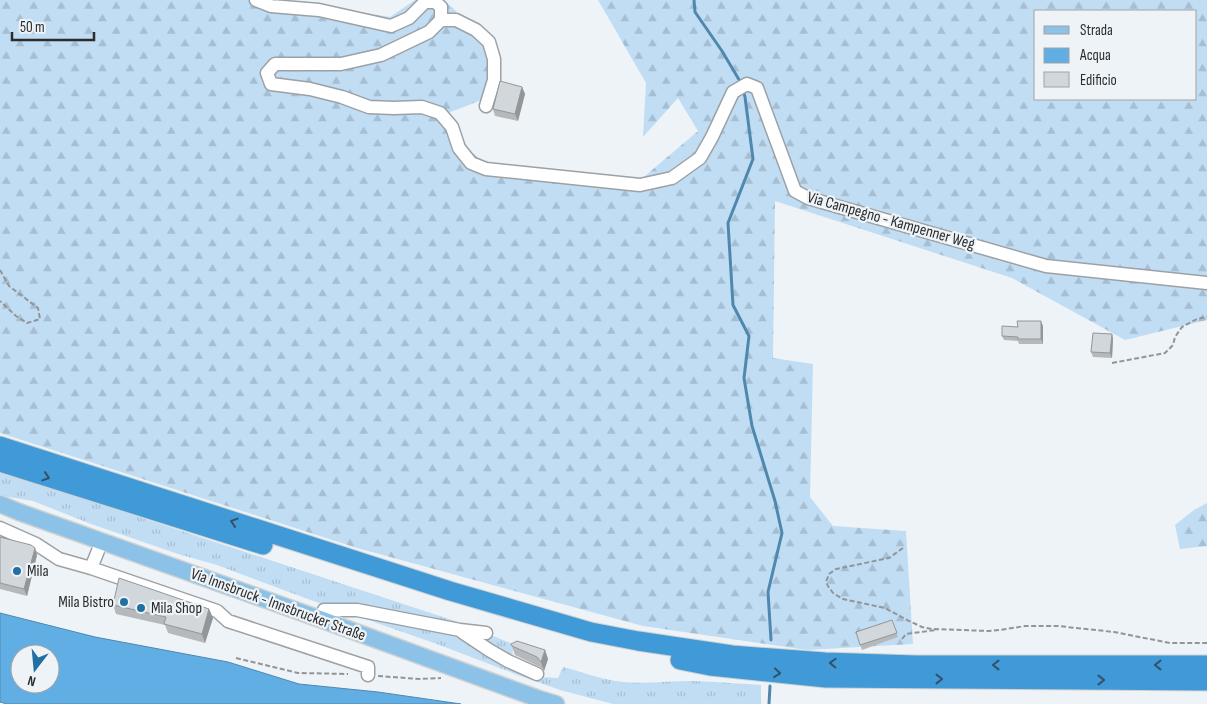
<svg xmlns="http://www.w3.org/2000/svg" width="1207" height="704" font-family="'Sofia Sans Condensed',sans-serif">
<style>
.grass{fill:url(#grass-tufts)}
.forest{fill:url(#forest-firs);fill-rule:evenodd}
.water{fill:#61aee5;stroke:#5087ae;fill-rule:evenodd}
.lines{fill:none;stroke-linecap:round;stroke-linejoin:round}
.stream{stroke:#5087ae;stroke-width:3}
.minor-casing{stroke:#9ca1a5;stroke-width:15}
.major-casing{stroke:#d0d1d1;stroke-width:19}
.highway-casing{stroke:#d0d1d1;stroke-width:21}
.path{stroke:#929598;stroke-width:2;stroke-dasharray:5 2.5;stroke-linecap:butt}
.minor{stroke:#fff;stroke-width:12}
.major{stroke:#8cc2e7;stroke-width:16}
.highway{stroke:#409ad7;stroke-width:19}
.wall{fill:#b5b9bc}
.shaded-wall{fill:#939699}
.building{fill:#d2d7db;stroke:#939699}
.oneway{stroke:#325268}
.poi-dot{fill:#2270a3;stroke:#eef3f7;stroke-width:2}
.labels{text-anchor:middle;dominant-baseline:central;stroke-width:4.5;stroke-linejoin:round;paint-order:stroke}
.street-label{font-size:16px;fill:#2a2c2d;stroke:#eef3f7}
.poi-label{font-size:16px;fill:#2a2c2d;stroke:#eef3f7;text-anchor:start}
</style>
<defs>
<pattern id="grass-tufts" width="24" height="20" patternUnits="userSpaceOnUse" patternTransform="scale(1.25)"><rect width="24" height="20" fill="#c1ddf4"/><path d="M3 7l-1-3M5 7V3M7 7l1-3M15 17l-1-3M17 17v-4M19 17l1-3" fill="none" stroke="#a6bed2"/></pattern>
<pattern id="forest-firs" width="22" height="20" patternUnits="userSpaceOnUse" patternTransform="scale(1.25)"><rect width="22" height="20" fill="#c1ddf4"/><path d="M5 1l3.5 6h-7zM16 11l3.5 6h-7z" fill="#a6bed2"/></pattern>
</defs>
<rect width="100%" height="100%" fill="#eef3f7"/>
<path class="grass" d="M0 471 458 622 513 644 512 666 541 677 558 678 563 667C583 672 603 680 623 682 646 684 669 681 692 681 715 682 738 683 761 685V704H613L560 690 515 674 437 644 305 598 217 565 178 554 91 524 33 501 3 496 0 494Z"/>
<path class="forest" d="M0 0H289L390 17 415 0H443L453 8 477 35 492 59 483 99 474 103 448 113 462 135 468 149 483 162 639 181 698 131 678 98 643 137 646 83 598 0H1207V320L1125 340 1012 278 775 201 773 358 813 364 810 497 833 526 906 531 913 644 807 650 643 626 357 548 0 433ZM1036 11H1196V99H1036Z
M1207 503V546L1180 549 1175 525 1194 510Z"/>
<path class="water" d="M0 613 95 637 228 662 299 684 378 692 461 704H7L0 702ZM20 654H50V684H20Z"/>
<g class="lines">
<path class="stream" d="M694 0 695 12 722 51 741 83
M743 89 745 97 753 159 728 223 733 305 749 336 744 378 752 426 775 501 782 533 768 592 771 640
M769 704 770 686"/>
<g class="minor-casing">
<path id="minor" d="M256 0 271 6 319 10 391 26 409 18 425 2H435L441 7V20L429 32 381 55 341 64H275L267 73 271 84 310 89 342 97 369 107 394 108 422 107 440 113 452 127 459 148 471 163 486 169 640 185 672 178 700 158 712 137 733 92 747 84 757 88 795 191 808 198 1046 266 1207 283
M441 20H456L476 30 489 42 494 59V80L486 106
M0 528 36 544 59 559 91 568
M102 541 91 568 217 611 228 621 368 667V675
M320 619 324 610H357L460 630 486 633
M462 632 489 650 508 661 537 674"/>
</g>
<g class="major-casing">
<path id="major" d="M0 504 19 512 320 619 539 699 556 704"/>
</g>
<g class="highway-casing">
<path id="highway" d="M0 446 450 591 591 632 638 641 732 655 825 662 916 665H1207
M0 462 263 545
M680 660 710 666 826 678 1207 681"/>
</g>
<path class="path" d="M0 270 9 286 38 308 40 319 27 323 16 316 0 301
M1112 363 1165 353 1173 345 1175 337 1182 327 1197 319 1207 317
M903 548 889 558 836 569 829 574 826 582 828 586 833 593 843 599 885 608 907 620 922 627 932 629 989 631 1000 630 1025 626H1058L1114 632 1170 643H1207
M902 639 906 634 936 630
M236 658 298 673 348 674
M378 676 420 679 441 678"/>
<use href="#minor" class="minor"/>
<use href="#major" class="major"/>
<use href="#highway" class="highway"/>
</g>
<path class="wall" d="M522 87 525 94 518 121 495 116 493 109Z
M1043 326V344H1019L1018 341 1004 340 1002 336 1018 327Z
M1112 334 1113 339 1112 358 1093 357 1091 352Z
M0 537 35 548 37 555 27 596 0 589Z
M113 605 209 609 213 618 205 643 168 633 165 625 116 614Z
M892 620 898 637 862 650 856 632Z
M511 644 545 650 548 659 544 671 540 667 515 655Z"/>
<path class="shaded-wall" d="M522 87 525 94 518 121 515 114Z
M1041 321 1043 326V344L1041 339Z
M1112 334 1113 339 1112 358 1110 353Z
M35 548 37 555 27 596 24 589Z
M209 609 213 618 205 643 202 634Z
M545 650 548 659 544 671 541 662Z"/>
<path class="building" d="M500 81 522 87 515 114 493 109Z
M1017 321H1041V339H1018V337L1002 336V326L1018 327Z
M1093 333 1112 334 1110 353 1091 352Z
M0 537 31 545 35 548 24 589 0 583Z
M119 578 209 609 202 634 164 624 166 617 113 605Z
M892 620 897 633 860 645 856 632Z
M517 641 545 650 541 662 537 657 512 646 511 644Z"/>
<defs><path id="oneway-chevron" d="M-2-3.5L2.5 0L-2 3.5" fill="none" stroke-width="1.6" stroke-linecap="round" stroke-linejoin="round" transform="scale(1.25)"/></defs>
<g class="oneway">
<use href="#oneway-chevron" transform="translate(46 477) rotate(18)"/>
<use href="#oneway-chevron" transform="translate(234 522) rotate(-162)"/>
<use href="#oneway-chevron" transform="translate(833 663) rotate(-178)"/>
<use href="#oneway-chevron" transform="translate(996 665) rotate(-180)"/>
<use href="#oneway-chevron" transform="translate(1158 665) rotate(-180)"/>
<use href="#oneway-chevron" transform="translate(777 673) rotate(6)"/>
<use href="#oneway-chevron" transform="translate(939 679)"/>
<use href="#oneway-chevron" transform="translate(1101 680)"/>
</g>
<g class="poi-dot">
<circle cx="17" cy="571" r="5"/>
<circle cx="124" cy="602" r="5"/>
<circle cx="141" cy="608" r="5"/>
</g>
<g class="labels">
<g class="street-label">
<text transform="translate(891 221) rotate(16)">Via Campegno - Kampenner Weg</text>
<text transform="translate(278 605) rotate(20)">Via Innsbruck - Innsbrucker Straße</text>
</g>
<g class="poi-label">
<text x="27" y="571">Mila</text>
<text x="114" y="602" text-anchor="end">Mila Bistro</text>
<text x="151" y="608">Mila Shop</text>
</g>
</g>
<rect x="1034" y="10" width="162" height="90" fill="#eef3f7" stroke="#a0a3a6"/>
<rect x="1044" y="26" width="25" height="8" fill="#8cc2e7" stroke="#a0a3a6"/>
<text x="1080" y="35" font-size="15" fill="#2a2c2d">Strada</text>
<rect x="1044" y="48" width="25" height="15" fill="#61aee5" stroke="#a0a3a6"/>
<text x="1080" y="60" font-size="15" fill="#2a2c2d">Acqua</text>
<rect x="1044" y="72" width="25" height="15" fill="#d2d7db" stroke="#a0a3a6"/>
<text x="1080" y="85" font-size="15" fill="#2a2c2d">Edificio</text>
<g transform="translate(35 669) rotate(196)"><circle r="24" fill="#eef3f7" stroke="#a0a3a6"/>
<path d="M0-4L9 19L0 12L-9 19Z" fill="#2270a3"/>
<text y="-8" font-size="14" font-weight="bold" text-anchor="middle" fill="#2a2c2d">N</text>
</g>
<path d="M12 32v8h82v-8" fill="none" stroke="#2a2c2d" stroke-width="2.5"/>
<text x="20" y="32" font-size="15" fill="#2a2c2d" stroke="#eef3f7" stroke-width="4" paint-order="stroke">50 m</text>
</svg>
